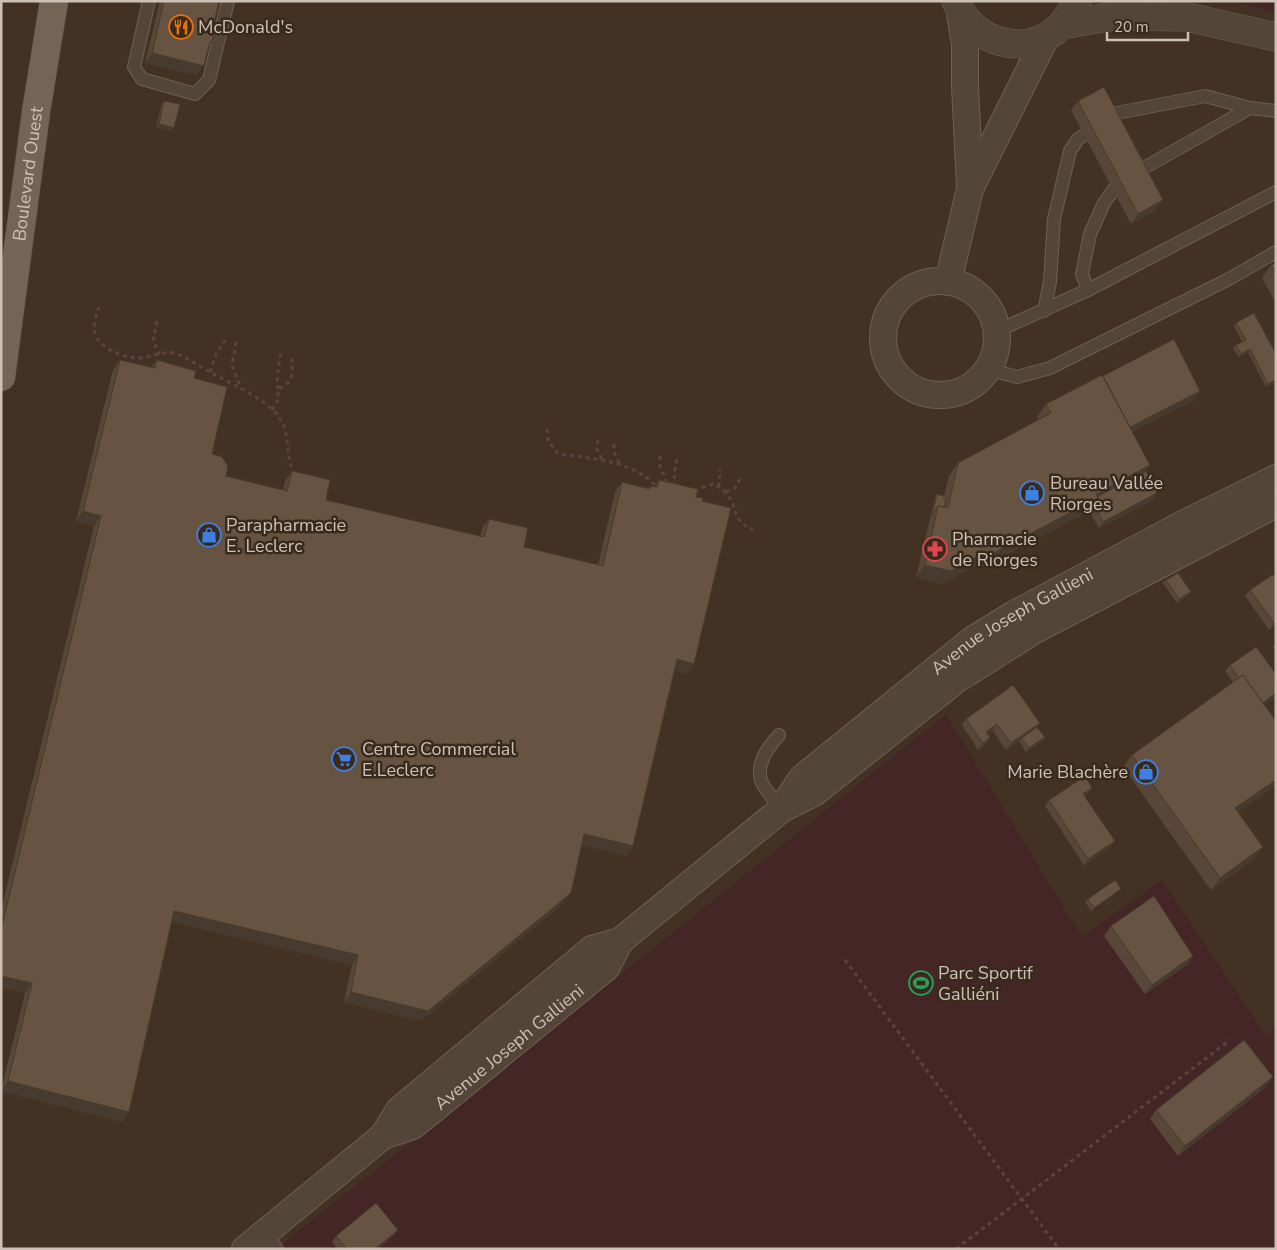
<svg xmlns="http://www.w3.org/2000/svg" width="1277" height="1250" font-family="'Nunito Sans',sans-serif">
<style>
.green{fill:#442626}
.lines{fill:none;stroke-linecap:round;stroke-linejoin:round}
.service-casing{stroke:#6d6053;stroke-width:14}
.minor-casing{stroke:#6d6053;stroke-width:28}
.tertiary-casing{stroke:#6d6053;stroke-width:29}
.primary-casing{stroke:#5c4e42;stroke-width:29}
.path{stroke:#5e4242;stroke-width:3;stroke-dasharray:4 4;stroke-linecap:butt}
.service{stroke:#534538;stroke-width:12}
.minor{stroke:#534538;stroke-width:26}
.tertiary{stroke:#534538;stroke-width:28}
.primary{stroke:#736456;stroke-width:28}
.wall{fill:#584739}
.shaded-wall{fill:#473a2e}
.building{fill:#665342;stroke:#473a2e}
.labels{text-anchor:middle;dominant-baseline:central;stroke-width:5;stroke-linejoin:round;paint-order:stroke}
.poi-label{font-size:18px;fill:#cdc1b5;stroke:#382a1d;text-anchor:start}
.street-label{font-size:18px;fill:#cdc1b5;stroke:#382a1d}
</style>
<rect width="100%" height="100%" fill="#433224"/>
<path class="green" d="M1231 1H1276V13Z
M946 714 1082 937 1162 880 1266 1036 1276 1029V1249H275L391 1158Z"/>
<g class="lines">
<g class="service-casing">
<path id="service" d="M149 1 134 67 142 79 195 94 209 80 228 1
M1088 290 1082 274 1090 234 1104 203 1119 182 1250 108
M1044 311 1050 282 1054 219 1070 151 1078 139 1117 113 1205 96 1250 108 1276 111
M997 331 1088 290 1276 192
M988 369 1017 377 1050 368 1229 279 1276 252
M779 735C768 747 756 763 761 780 763 788 776 802 782 809
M264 1233 277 1249"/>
</g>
<g class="minor-casing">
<g id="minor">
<path d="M960 14 965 44V86L970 186"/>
<circle cx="940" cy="338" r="57"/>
<path d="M948 282 970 189 1046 37"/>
<path id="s1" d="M782 808 802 778 972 640 1016 613 1181 525 1276 478"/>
<path id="s2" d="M383 1136 413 1126 507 1049 606 968 620 941"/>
<path d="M245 1249 383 1136 399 1110 592 949 620 941 782 809 814 793 956 680 983 663 1035 630 1276 504"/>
</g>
</g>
<g class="tertiary-casing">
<path id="tertiary" d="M956 1C973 47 1037 61 1067 18 1071 12 1075 8 1077 1
M1062 25 1114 16 1187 17 1276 37"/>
</g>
<g class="primary-casing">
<g id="primary">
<path id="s3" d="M1 377 36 112 54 1"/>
</g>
</g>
<path class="path" d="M99 307C97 313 94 323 94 329 96 348 123 358 139 358 151 358 165 349 177 354 188 358 199 366 210 372 231 384 256 394 273 410 294 431 283 451 294 474
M157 321 153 341 160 354
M236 342 232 366 242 390
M210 372 216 354 226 339
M278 389 277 377 281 352
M272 410 278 400V389C296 381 292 372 292 355
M547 429 548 440 558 454C591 458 635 461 658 488
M598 440 597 449 602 459
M614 444V452L620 465
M660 456V466L667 484
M676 487 674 475 677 459
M719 487 720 469
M695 492 703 487 713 484C717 486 723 489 726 493 739 508 731 520 753 530
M726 492 735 488 741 477
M845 960 1059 1249
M956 1249 1230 1040"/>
<use href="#service" class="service"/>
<use href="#minor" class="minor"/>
<use href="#tertiary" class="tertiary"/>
<use href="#primary" class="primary"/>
</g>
<path class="wall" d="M160 1H221L219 4 211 36 212 42 208 48 197 75 145 63Z
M164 101 174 128 172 131 156 127 162 104Z
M1078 101 1156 210 1131 224 1071 110Z
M1276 263V303L1262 278 1271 265Z
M1236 323 1276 382 1266 387 1248 352 1239 357 1233 349 1236 345 1242 342 1234 326Z
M120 360 152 367 157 360 194 378 212 454 226 476 283 490 285 481 292 471 326 500 480 537 482 528 489 519 524 547 598 565 615 492 622 482 648 489 650 486 655 487 659 480 696 497 687 674 675 670 633 846 626 856 582 845 564 903 421 1021 344 1002 352 965 172 922 129 1112 122 1122 1 1091 25 993 1 987V911L94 526 76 521 113 370Z
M1103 376 1194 400 1132 432 1146 471 1153 500 1099 528 1089 511 980 569 977 565 942 584 916 577 935 498 937 494 944 496 949 476 958 463 1039 420 1037 417 1046 404Z
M1166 580 1188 596 1177 603 1163 583Z
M1250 590 1276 625 1269 630 1245 596Z
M1276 643V650L1273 647Z
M1230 665 1276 674V697L1264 705 1276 721V786L1238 812 1254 859 1211 890 1123 767 1132 755 1233 682 1225 671Z
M966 719 1037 727 1043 741 1026 752 1019 741H1020L1006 750 993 731 988 734 986 744 978 750 962 725Z
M1088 794 1085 796 1110 848 1084 865 1045 806 1049 800Z
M1121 889 1118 892 1091 911 1085 902 1088 899Z
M1111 926 1193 956 1187 965 1145 994 1104 936Z
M1266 1087 1178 1156 1150 1119 1156 1110Z
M398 1230 393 1236 378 1249H337L332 1242 336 1236Z"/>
<path class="shaded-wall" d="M152 53 204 66 197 75 145 63Z
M159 124 174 128 172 131 156 127Z
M1163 200 1156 210 1131 224 1138 214Z
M1250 349 1248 352 1239 357 1241 354Z
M1276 380V382L1266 387 1268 384Z
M1200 391 1194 400 1120 439 1127 429Z
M1150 465 1141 478 1096 502 1089 511 980 569 988 556 1096 494Z
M1157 493 1153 500 1099 528 1103 522Z
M83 511 101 516 94 526 76 521Z
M986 552 977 565 942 584 916 577 925 565Z
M1191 592 1188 596 1177 603 1179 599Z
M1276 622V625L1269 630 1274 623Z
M677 659 694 664 687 674 671 669Z
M1276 693V697L1254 712 1259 705Z
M1040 723 1035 730 1022 738 1020 741 1006 750 1011 743Z
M997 724 993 731 982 739 986 732Z
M990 737 986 744 978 750 983 743Z
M1045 737 1043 741 1026 752 1029 748Z
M1276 780V786L1226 821 1235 808Z
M1092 788 1088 794 1079 800 1083 794Z
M584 834 633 846 626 856 577 844Z
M1115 841 1110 848 1084 865 1088 859Z
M1263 847 1254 859 1211 890 1220 878Z
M1121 889 1118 892 1091 911 1094 908Z
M571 893 564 903 421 1021 344 1002 351 992Z
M174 911 358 955 352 965 167 921Z
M1193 956 1187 965 1145 994 1152 985Z
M1 976 32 983 25 993 1 987Z
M1273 1077 1266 1087 1178 1156 1185 1146Z
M8 1081 129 1112 122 1122 1 1091Z
M398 1230 393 1236 378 1249H375Z"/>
<path class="building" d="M164 1H219L211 36H214L212 42H210L204 66 152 53Z
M1104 87 1163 200 1138 214 1078 101Z
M164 101 180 104 174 128 159 124Z
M1276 263V274L1271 265Z
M1254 313 1276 354V380L1268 384 1250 349 1241 354 1236 345 1246 340 1236 323Z
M1174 339 1200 391 1130 427 1103 376Z
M120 360 155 368 157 360 196 371 194 378 227 387 212 454 222 457 228 466 226 476 287 491 292 471 306 474 330 480 326 500 484 537 489 519 528 528 524 547 603 566 622 482 650 489V486L657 487 659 480 693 488 698 489 696 497 703 498 702 501 731 508 694 664 677 659 633 846 584 834 571 893 428 1011 351 992 358 955 174 911 129 1112 8 1081 32 983 1 976V930L101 516 83 511Z
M1102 375 1150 465 1096 494 1098 498 988 556 986 552 951 571 925 565 938 506 948 508 958 463 1051 413 1046 404Z
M1146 471 1157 493 1103 522 1094 504 1098 498 1097 497Z
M937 494 946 497 944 507 938 506 932 515Z
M1178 573 1191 592 1179 599 1166 580Z
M1272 575 1276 576V622L1274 623 1250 590Z
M1256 647 1276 674V693L1263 703 1243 675 1239 678 1230 665Z
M1243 675 1276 721V780L1235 808 1263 847 1220 878 1132 755Z
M1013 685 1040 723 1011 743 997 724 986 732 990 737 983 743 966 719Z
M1037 727 1045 737 1029 748 1022 738Z
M1085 776 1092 788 1083 794 1115 841 1088 859 1049 800Z
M1115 880 1121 889 1094 908 1088 899Z
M1154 896 1193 956 1152 985 1111 926Z
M1244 1040 1273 1077 1185 1146 1156 1110Z
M376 1203 398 1230 375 1249H347L336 1236Z"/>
<defs>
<g id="restaurant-ring" transform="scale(1.25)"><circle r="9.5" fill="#382a1d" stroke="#e8710a" stroke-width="1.5"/><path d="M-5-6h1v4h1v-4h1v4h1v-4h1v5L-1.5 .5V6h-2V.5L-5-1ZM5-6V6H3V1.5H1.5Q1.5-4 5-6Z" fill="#e8710a"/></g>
<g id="shop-ring" transform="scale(1.25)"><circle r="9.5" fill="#382a1d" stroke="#3f7fe0" stroke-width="1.5"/><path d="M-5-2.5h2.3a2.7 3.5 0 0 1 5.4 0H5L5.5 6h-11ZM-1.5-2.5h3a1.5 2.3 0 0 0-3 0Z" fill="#3f7fe0"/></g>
<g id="pharmacy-ring" transform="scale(1.25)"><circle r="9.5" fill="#382a1d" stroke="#e0444e" stroke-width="1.5"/><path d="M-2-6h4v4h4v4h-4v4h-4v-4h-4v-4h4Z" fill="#e0444e"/></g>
<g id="supermarket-ring" transform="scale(1.25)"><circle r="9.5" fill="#382a1d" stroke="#3f7fe0" stroke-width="1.5"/><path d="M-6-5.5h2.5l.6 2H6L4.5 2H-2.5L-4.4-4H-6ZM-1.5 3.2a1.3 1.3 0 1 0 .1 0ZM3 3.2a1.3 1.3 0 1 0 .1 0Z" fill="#3f7fe0"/></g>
<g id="stadium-ring" transform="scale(1.25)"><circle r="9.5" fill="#382a1d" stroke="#2e9e5b" stroke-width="1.5"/><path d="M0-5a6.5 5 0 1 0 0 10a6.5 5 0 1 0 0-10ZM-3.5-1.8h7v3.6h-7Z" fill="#2e9e5b"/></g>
</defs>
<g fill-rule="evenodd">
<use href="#restaurant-ring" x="181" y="27"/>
<use href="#shop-ring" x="1032" y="493"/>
<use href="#shop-ring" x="209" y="535"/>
<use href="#pharmacy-ring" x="935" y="549"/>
<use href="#supermarket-ring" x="344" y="759"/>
<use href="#shop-ring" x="1146" y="772"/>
<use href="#stadium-ring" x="921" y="983"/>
</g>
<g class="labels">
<g class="poi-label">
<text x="198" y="27">McDonald's</text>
<text x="1050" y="483">Bureau Vallée<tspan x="1050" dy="21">Riorges</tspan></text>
<text x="226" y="525">Parapharmacie<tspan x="226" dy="21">E. Leclerc</tspan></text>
<text x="952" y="539">Pharmacie<tspan x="952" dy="21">de Riorges</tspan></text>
<text x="362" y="749">Centre Commercial<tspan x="362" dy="21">E.Leclerc</tspan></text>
<text x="1128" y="772" text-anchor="end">Marie Blachère</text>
<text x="938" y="973">Parc Sportif<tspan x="938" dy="21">Galliéni</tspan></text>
</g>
<g class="street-label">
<text stroke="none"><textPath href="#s3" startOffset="205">Boulevard Ouest</textPath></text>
<text stroke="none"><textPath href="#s1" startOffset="299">Avenue Joseph Gallieni</textPath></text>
<text stroke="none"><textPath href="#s2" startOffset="156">Avenue Joseph Gallieni</textPath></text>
</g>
</g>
<rect width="1277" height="1250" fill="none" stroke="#cdc1b5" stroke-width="5"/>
<path d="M1107 32v8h81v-8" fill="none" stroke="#cdc1b5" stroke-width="2.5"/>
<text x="1114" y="32" font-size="15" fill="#cdc1b5" stroke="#382a1d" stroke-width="4" paint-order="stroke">20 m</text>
</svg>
